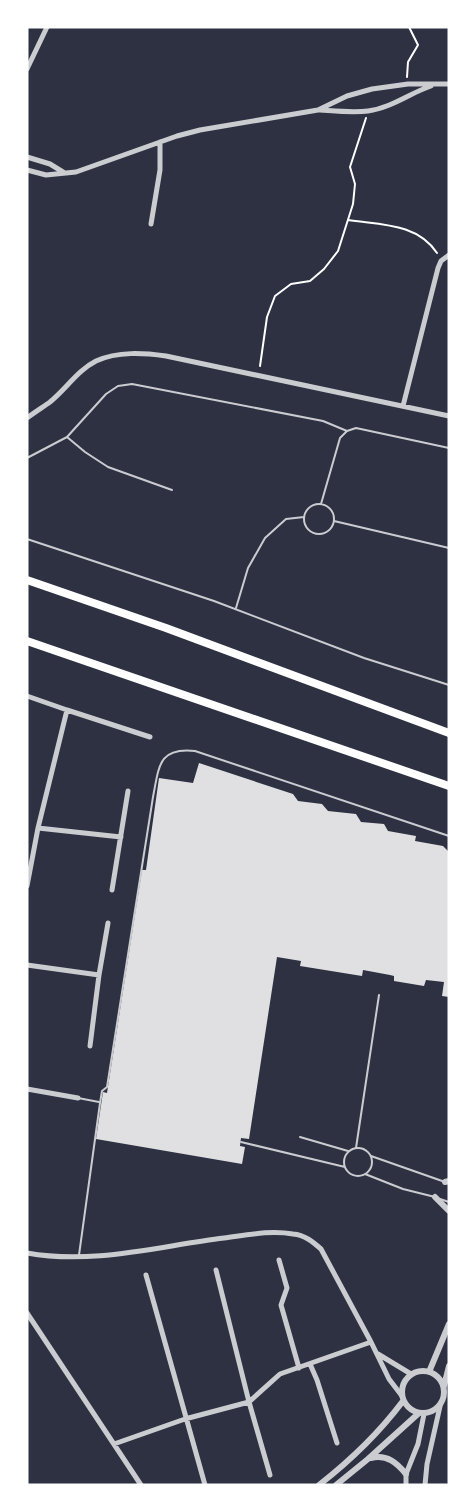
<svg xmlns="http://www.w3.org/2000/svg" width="476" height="1512" font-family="'Noto Sans',sans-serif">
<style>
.building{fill:#e0e0e3}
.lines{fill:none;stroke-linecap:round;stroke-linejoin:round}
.path{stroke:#fff;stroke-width:2}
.service{stroke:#caccd0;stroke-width:2}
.minor{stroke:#caccd0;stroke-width:5}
.tertiary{stroke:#caccd0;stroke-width:6}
.secondary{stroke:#fff;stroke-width:8}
</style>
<rect width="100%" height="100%" fill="#2d3142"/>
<path class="building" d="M199 763 293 794 298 801 322 804 328 811 356 814 361 822 384 824 388 831 416 836 415 841 443 846 449 852V997L442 996 444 982 426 980 424 986 394 981V976L390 975 363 970 362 976 300 966 301 961 277 957 249 1139 241 1138 240 1146 245 1147 242 1164 96 1139 103 1092 107 1093 142 870H146L159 778 193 783Z"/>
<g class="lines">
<path class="path" d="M407 77 408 62 418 45 409 27
M348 220C381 225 417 223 437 253
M260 366 267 317 275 296 291 284 310 281 324 269 338 251 353 204 355 184 350 167 366 118"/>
<path class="service" d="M67 437 85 452 108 467 172 490
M27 458 67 437 106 394 118 386 132 384 323 421 347 431
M304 519a15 15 0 1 1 30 0a15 15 0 1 1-30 0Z
M321 504 340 438 347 431 356 428 449 448
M334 521 449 548
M27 539 214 601 364 658 449 685
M236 608 248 568 265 538 286 519 304 517
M78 1098 99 1102
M300 1137 348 1151
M241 1142 345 1167
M344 1162a14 14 0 1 1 28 0a14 14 0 1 1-28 0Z
M356 1148 379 995
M371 1156 445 1182
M365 1174 403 1189 435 1197
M440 1199 449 1202
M79 1255 100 1103 102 1091 107 1087 153 797C159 767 158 747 195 751L449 836"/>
<path class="minor" d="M27 69 47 27
M320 110C335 111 353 113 368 111 391 108 410 93 431 86
M27 157 50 164 63 172
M27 170 46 175 76 172 177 136 200 130 318 110 347 96 372 89 408 84H449
M151 224 160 170V142
M403 406 438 268 441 261 449 255
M27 418C35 412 43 407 50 402 66 389 78 370 96 361 118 351 144 353 166 356L449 416
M27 696 67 710 38 828 27 886
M67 710 150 737
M38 828 121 837
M112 890 128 791
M27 965 99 975
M90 1046 99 975 108 923
M27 1089 78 1098
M27 1253C93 1265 159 1246 224 1238 247 1235 270 1230 293 1234 305 1235 313 1242 321 1249L371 1342 389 1379 402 1396
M279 1260 287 1288 281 1305 299 1368
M216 1270 249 1402 270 1475
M146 1275 205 1485
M27 1313 141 1485
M378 1354 411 1374
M310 1364 317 1380 337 1443
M114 1444 185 1419 249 1402 280 1374 371 1342
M406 1485V1474L418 1444 424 1414
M425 1485 427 1464 441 1402"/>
<path class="tertiary" d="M445 1182 449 1181
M435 1197 449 1211
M402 1392a21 21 0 1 1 42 0a21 21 0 1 1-42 0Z
M429 1372 449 1324
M444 1386 449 1366
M371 1458C387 1454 397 1463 406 1474
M319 1485C351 1460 379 1433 403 1401
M336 1485 368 1459 419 1413"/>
<path class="secondary" d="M27 580 166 628 449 733
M27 641 449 786"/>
</g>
<rect width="476" height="1512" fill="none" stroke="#ffffff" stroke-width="57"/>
</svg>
